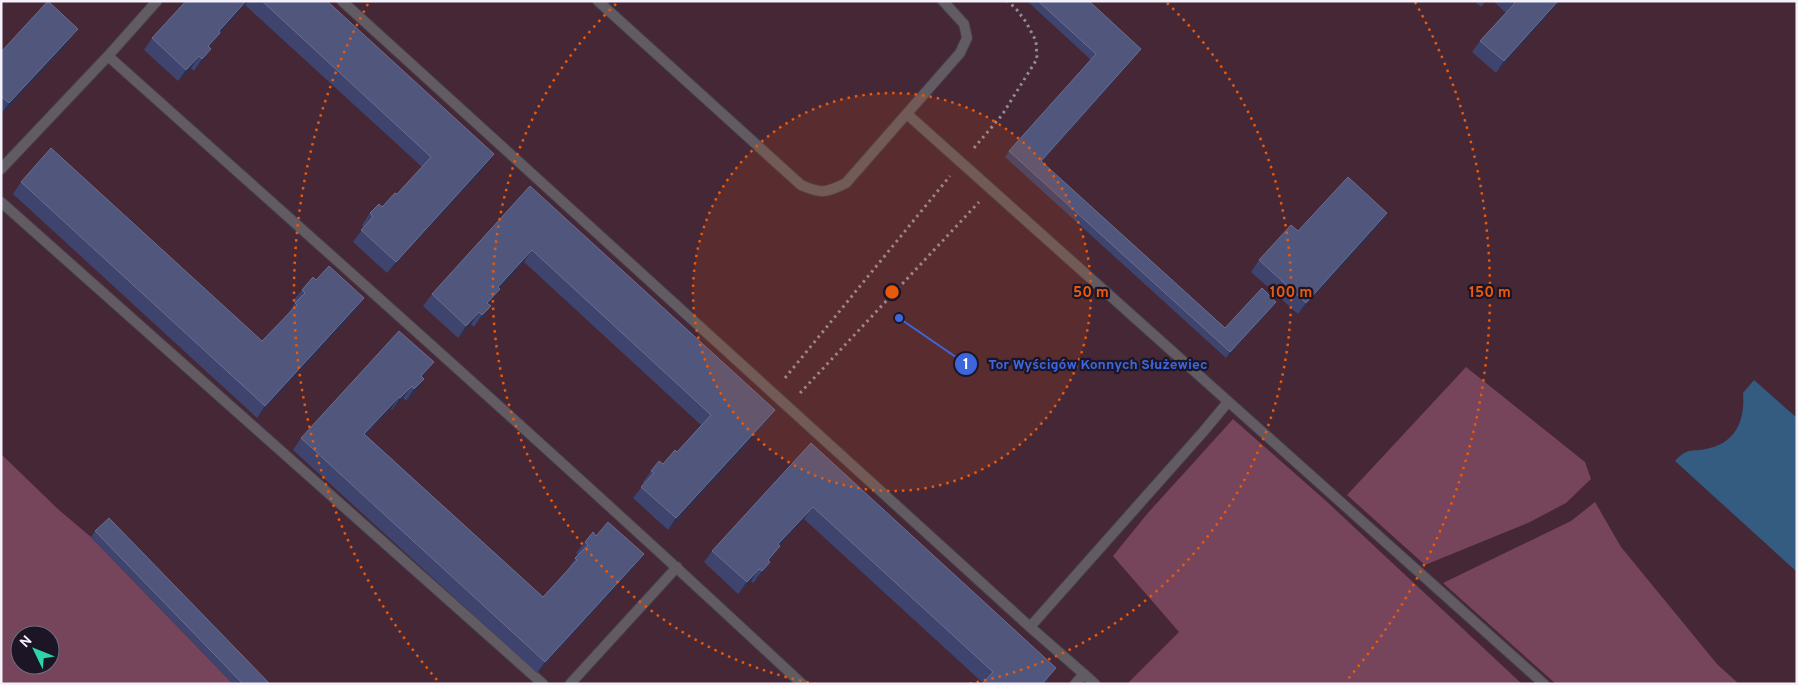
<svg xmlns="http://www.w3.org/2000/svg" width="1798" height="685" font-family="Overpass,sans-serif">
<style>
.green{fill:#462735;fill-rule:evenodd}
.forest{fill:#76445b;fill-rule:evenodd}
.water{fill:#345b80}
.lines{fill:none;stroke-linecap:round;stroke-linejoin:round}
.lane-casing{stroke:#413b4c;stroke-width:12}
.path{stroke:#928d9b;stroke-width:3;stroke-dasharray:2.5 4;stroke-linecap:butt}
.lane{stroke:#625b62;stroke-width:10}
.wall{fill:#3e446d}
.shaded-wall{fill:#2b2d4e}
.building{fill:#51567c;stroke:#6b6e90}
.ring{fill:none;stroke:#e8590c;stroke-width:2.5;stroke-dasharray:2.5 5}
.centre{fill:#e8590c;stroke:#1b1525;stroke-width:2.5}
.ring-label{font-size:15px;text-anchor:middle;font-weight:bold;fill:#e8590c;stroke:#1b1525;stroke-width:4.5;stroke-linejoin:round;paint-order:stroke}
.leader{fill:none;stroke:#3d66dd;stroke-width:2}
.callout-dot{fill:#3d66dd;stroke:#1b1525;stroke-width:2}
.mark-label{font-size:15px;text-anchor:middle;font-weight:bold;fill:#fff}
.callout-label{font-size:14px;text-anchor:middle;font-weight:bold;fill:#3d66dd;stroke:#1b1525;stroke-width:4.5;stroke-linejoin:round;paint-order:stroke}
</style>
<rect width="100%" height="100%" fill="#241e2f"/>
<path class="green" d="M1 1H1797V684H1ZM20 635H50V665H20Z"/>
<path class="forest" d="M1466 367 1585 462 1591 479 1566 503 1530 522 1425 565 1347 495Z
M1233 419 1325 500 1522 684H1127L1179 632 1113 556 1147 514Z
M1 454 59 510 91 537 233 684H1ZM20 635H50V665H20Z
M1595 502 1621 547 1717 664 1739 684H1556L1443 583 1571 521Z"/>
<path class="water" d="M1754 380 1797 418V572L1675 461C1689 446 1692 453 1710 448 1738 441 1745 417 1743 393Z"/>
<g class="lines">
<g class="lane-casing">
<path id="lane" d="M157 1 108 56C341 264 574 471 802 684
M342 1 1030 627 1084 674 1075 684
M598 1 801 185C821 194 826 193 846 183L960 53 967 38 964 24 943 1
M907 114 1544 684
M1 169 108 56
M1 202 543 684
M1030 627 1203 432 1228 402
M1084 674 1095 684
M570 684 677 567"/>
</g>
<path class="path" d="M974 148 1002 115 1037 59 1036 41 1026 22 1017 10 1008 1
M785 378 950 176
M800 393 979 202"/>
<use href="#lane" class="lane"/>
</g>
<path class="wall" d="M186 1H327L486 166 387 273 353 242 364 227 362 225 370 213 382 207 397 194 422 167 245 5 220 33 209 48 203 61 194 71 191 68 178 81 144 50 152 38Z
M1027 1H1089L1141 49 1137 55 1042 162 1225 328 1272 308 1226 358 1005 157 1009 151 1091 60Z
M1474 1H1486L1481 7Z
M1493 1H1560L1496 73 1472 52 1480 41 1506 13Z
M66 45 1 115V52Z
M21 182 262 341 287 315 295 303 293 301 302 290 364 298 356 310 257 418 13 194Z
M530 186 767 422 668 530 633 498 644 484 643 482 651 471 663 464 677 452 701 425 524 262 499 289 489 304 491 306 482 317 474 327 471 324 458 338 423 306 432 294Z
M1387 213 1379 225 1298 314 1251 272 1259 260Z
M425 374 422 377 416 391 406 401 403 398 392 410 391 409 366 435 543 597 567 571V570L578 555 576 553 585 542 596 536 644 554 635 566 537 673 293 450 301 438Z
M811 443 1048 680 1044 684H982L983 683 804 519 780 545 772 558 769 561 770 562 762 574 753 583 751 581 738 594 704 562 712 551Z
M95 531 270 684H233L91 537Z"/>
<path class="shaded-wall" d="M246 1H248L245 5 211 43 219 31Z
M1558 1H1560L1496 73 1504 61Z
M78 29 66 45 1 115V114L9 103Z
M220 33 212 44 199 58 208 46Z
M211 49 203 61 194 71 202 59Z
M1141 49 1137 55 1037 167 1041 161Z
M199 56 191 68 178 81 186 70Z
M494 154 486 166 387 273 396 262Z
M1387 213 1379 225 1298 314 1306 303Z
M532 250 524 262 490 299 498 287Z
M500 289 492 301 479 314 487 303Z
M364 298 356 310 257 418 265 406Z
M1276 302 1272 308 1226 358 1230 352Z
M491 306 482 317 474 327 482 315Z
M479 312 471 324 458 338 466 326Z
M434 362 425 374 413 388 421 376Z
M424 379 416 391 406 401 414 389Z
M412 386 403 398 392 410 400 398Z
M399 397 391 409 356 445 364 434Z
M775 410 767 422 668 530 676 518Z
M813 507 804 519 770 556 778 544Z
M780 546 772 558 760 571 768 560Z
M644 554 635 566 537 673 545 662Z
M770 562 762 574 753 583 762 571Z
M759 569 751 581 738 594 747 582Z
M1056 668 1044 684H1042Z"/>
<path class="building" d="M48 1 78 29 9 103 1 96V52Z
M186 1H246L219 31 220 33 208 46 211 49 202 59 199 56 186 70 152 38Z
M262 1H327L494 154 396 262 361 230 373 217 370 213 379 204 382 207 395 193 397 194 431 157Z
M1038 1H1089L1141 49 1041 161 1225 328 1262 288 1276 302 1230 352 1009 151 1096 54Z
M1514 1H1558L1504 61 1480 41 1515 3Z
M51 148 262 341 297 305 295 303 305 293 302 290 313 277 316 280 329 266 364 298 265 406 21 182Z
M1348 177 1387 213 1306 303 1259 260 1291 225 1298 231Z
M530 186 775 410 676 518 641 487 654 473 651 471 659 461 663 464 675 450 677 452 711 415 532 250 498 287 500 289 487 303 491 306 482 315 479 312 466 326 432 294Z
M399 331 434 362 421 376 424 379 414 389 412 386 400 398 399 397 364 434 543 597 577 560 575 558 588 545 585 542 593 532 596 536 608 522 644 554 545 662 301 438Z
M811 443 1056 668 1042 684H982L993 672 813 507 778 544 780 546 768 560 770 562 762 571 759 569 747 582 712 551Z
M109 518 270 684H243L95 531Z"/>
<circle cx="892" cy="292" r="199" fill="#e8590c" fill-opacity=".12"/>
<g class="ring">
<circle cx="892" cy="292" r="199"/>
<path d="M816 684A399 399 0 0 1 617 3M1167 3A399 399 0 0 1 968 684"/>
<path d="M437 680A598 598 0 0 1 369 2M1415 2A598 598 0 0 1 1347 680"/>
</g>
<circle cx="892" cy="292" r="8" class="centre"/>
<g class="ring-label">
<text x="1091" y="297">50 m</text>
<text x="1291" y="297">100 m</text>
<text x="1490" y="297">150 m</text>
</g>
<path class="leader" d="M899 318L966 364"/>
<g class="callout-dot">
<circle cx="899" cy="318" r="5"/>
<circle cx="966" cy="364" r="12"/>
</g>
<g class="mark-label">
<text x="966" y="369">1</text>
</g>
<g class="callout-label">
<text x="1098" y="369">Tor Wyścigów Konnych Służewiec</text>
</g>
<rect width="1798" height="685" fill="none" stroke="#f4f0fc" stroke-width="5"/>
<g transform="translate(35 650) rotate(313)"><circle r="24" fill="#1b1525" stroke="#726d7b"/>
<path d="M0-4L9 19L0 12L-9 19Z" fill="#2dd5ab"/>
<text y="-8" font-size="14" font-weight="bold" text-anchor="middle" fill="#f4f0fc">N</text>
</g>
</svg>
